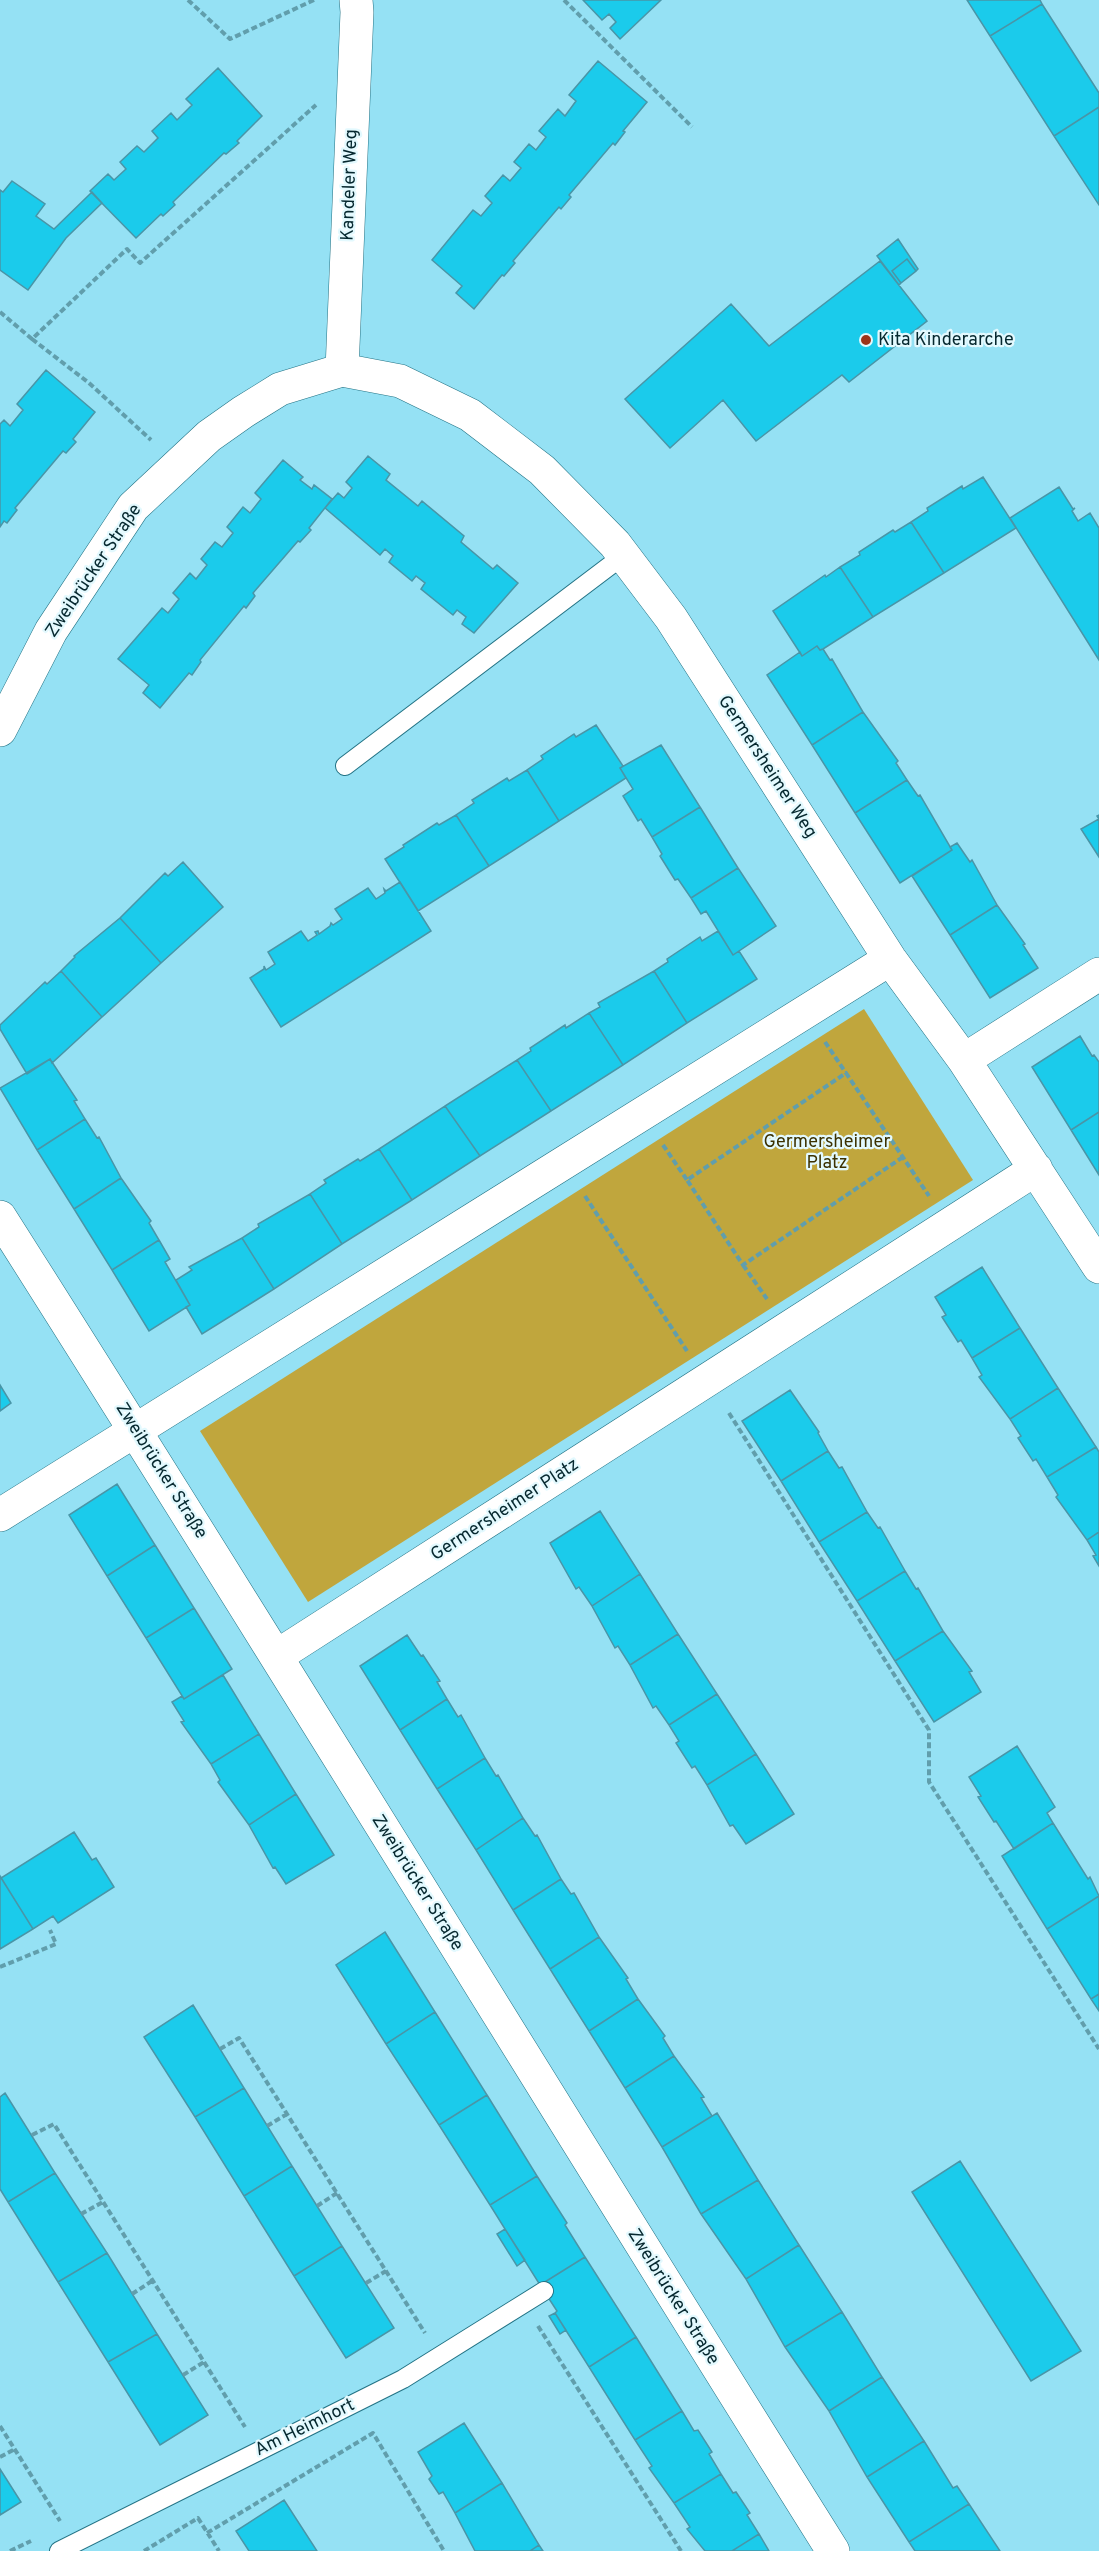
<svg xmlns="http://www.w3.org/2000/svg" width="1099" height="2551" font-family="Overpass,sans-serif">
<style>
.green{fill:#c0a63d}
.building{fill:#1bcbeb;stroke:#4995a7;stroke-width:1.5}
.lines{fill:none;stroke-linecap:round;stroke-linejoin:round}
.lane-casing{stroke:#237385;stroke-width:20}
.street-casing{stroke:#237385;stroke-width:34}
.path{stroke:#619eac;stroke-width:4;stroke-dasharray:6 3;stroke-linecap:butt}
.lane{stroke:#fff;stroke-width:18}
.street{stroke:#fff;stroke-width:33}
.poi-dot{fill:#9b3319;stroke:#e3f9fe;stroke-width:2}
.labels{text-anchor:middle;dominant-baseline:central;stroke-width:4.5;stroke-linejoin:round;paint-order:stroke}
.street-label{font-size:18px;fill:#06282f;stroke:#e3f9fe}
.poi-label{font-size:18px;fill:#06282f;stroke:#e3f9fe;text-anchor:start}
.park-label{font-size:18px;fill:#3c3100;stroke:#e3f9fe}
</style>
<rect width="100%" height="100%" fill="#95e1f4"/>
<path class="green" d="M864 1009 973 1180 308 1602 200 1431Z"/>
<path class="building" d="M583 0H661L620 39 610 28 616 22 609 14 602 20Z
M967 0H1040L1042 4 990 36Z
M1042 4 1099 93V107L1054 136 990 36Z
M598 61 647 102 623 131 625 132 615 145 613 143 569 195 571 197 561 209 559 207 513 261 515 263 504 276 502 275 474 309 456 293 462 286 432 260 473 210 481 216 492 203 485 196 503 175 510 181 521 168 514 162 529 144 536 150 546 137 539 131 558 109 565 116 576 101 569 95Z
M218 68 262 116 237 141 239 143 226 154 224 153 173 202 175 205 163 216 161 214 136 238 90 191 108 174 114 180 126 169 120 162 137 146 144 152 158 138 152 131 171 113 177 120 192 105 186 99Z
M1099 107V205L1054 136Z
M12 181 45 204 36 216 54 229 92 192 102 203 66 238 28 290 0 270V190L3 192Z
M898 239 918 269 916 271 907 259 892 271 901 283 899 285 877 256Z
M907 259 916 271 901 283 892 271Z
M880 261 927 321 849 382 842 375 756 441 723 400 670 448 625 399 731 304 769 346Z
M46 370 95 412 73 439 76 442 66 453 63 451 15 508 17 510 7 523 4 521 0 527V424L4 420 10 426 23 410 17 404Z
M368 456 390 474 386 480 418 506 422 501 464 536 461 542 493 569 497 565 518 583 474 633 462 624 466 617 457 610 453 615 421 589 425 583 416 576 412 581 389 562 393 556 385 549 380 555 325 508 338 493 344 498 352 488 346 482Z
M283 460 303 477 300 480 312 489 314 485 332 499 309 528 311 530 300 542 298 541 253 593 255 596 246 608 244 606 200 660 201 662 192 675 189 673 160 708 143 693 149 685 118 659 162 608 168 613 179 599 173 593 190 573 196 579 207 565 201 559 215 542 222 547 233 533 227 527 243 507 250 513 261 499 255 493Z
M983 477 1016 528 944 573 911 522 928 511 927 508 962 486 963 489Z
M1059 487 1073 509 1075 508 1072 511 1078 521 1090 513 1099 528V660L1010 518Z
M911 522 944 573 873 617 840 567 860 555 859 552 893 530 895 532Z
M840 567 873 617 823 649 820 650 817 646 802 656 773 611 825 575 826 577Z
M817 646 820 650 823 649 830 660 832 659 863 712 812 745 767 675 800 652 802 656Z
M863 712 898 761 896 763 907 780 855 813 812 745Z
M596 725 623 766 620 768 626 778 559 821 527 770 543 759 541 756 574 734 576 737Z
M661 745 700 807 652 837 641 819 638 821 623 796 633 789 620 768Z
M527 770 559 821 489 866 456 815 474 803 472 800 507 778 509 781Z
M907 780 918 796 920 795 952 850 900 883 855 813Z
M700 807 738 868 691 898 678 879 675 880 660 856 662 854 652 837Z
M456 815 489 866 418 911 385 859 404 847 403 845 437 823 439 825Z
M1099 815V857L1081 829 1099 819 1097 816Z
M957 843 970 862 972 860 997 905 950 935 912 876 952 850 950 847Z
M183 862 223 907 161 963 120 918 165 873 168 876Z
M738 868 776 926 733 955 706 911 701 914 691 898Z
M400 882 431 931 281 1027 250 978 264 969V966L266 970 275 964 268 952 301 931 308 941 317 935 315 932 318 931 319 934 330 926 331 923 333 925 342 919 335 909 368 888 376 899 385 893 384 889 386 891Z
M997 905 1025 944 1023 945 1038 968 990 998 950 935Z
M120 918 161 963 102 1017 61 971 75 957 74 956Z
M718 931 733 955 739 951 757 979 687 1023 654 971 668 962 667 959 700 937 702 941Z
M61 971 102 1017 52 1063 50 1059 27 1074 0 1029V1025L45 982 47 984Z
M654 971 687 1023 623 1065 589 1013 600 1007 598 1003Z
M589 1013 623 1065 551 1111 517 1060 531 1051 530 1048 565 1025 566 1028Z
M1080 1036 1092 1056 1094 1055 1099 1062V1112L1071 1130 1032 1067Z
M50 1059 77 1100 74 1101 85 1119 37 1150 0 1088Z
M517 1060 551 1111 480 1156 445 1106Z
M445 1106 480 1156 412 1200 379 1149Z
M1099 1112V1175L1071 1130Z
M85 1119 97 1138 99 1137 121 1178 74 1209 37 1150Z
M379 1149 412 1200 342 1244 310 1194 326 1183 324 1180 358 1159 360 1161Z
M121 1178 151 1221 149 1223 159 1240 112 1270 74 1209Z
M310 1194 342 1244 274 1289 242 1238 259 1227 258 1224Z
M242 1238 274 1289 202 1334 186 1307 190 1305 176 1280 192 1270 189 1267Z
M159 1240 170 1259 165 1262 190 1305 149 1331 112 1270Z
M982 1267 1020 1328 972 1358 961 1340 958 1342 942 1317 946 1315 935 1297Z
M1020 1328 1058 1388 1010 1419 979 1377 982 1375 972 1358Z
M0 1385 11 1403 0 1411Z
M1058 1388 1096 1447 1047 1477 1036 1459 1033 1461 1018 1438 1021 1436 1010 1419Z
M790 1390 819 1432 818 1433 828 1451 781 1481 742 1421Z
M1096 1447 1099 1452V1532L1087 1540 1056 1497 1058 1495 1047 1477Z
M828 1451 839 1468 842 1467 867 1512 819 1542 781 1481Z
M117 1484 155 1545 107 1576 69 1515Z
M600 1511 640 1574 592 1606 579 1587 576 1589 550 1543Z
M867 1512 878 1528 880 1527 905 1571 857 1601 819 1542Z
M1099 1532V1566L1093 1556 1096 1555 1087 1540Z
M155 1545 194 1608 146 1638 107 1576Z
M905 1571 916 1589 918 1588 943 1631 895 1661 857 1601Z
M640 1574 678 1634 630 1665 618 1646 615 1648 592 1606Z
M194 1608 232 1669 184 1699 146 1638Z
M943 1631 972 1671 969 1672 981 1692 934 1722 895 1661Z
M678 1634 717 1694 669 1725 656 1706 653 1708 630 1665Z
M407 1635 421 1656 423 1655 440 1681 437 1682 447 1699 400 1730 360 1666Z
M223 1675 259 1734 211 1764 181 1722 184 1721 172 1702 182 1696 184 1699Z
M717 1694 756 1754 707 1785 695 1766 692 1768 676 1743 679 1741 669 1725Z
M447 1699 458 1717 461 1715 485 1758 437 1789 400 1730Z
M259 1734 296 1794 249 1825 218 1782 220 1780 211 1764Z
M1017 1746 1055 1807 1047 1813 1053 1823 1014 1849 996 1821 994 1822 978 1797 981 1796 969 1777Z
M756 1754 794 1814 746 1844 733 1825 730 1826 707 1785Z
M485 1758 496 1776 498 1775 523 1818 476 1850 437 1789Z
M296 1794 334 1855 286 1884 275 1867 273 1868 249 1825Z
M523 1818 535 1836 537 1835 561 1879 513 1910 476 1850Z
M1053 1823 1088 1879 1090 1877 1099 1896 1047 1929 1002 1856Z
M74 1832 92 1860 96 1858 114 1887 58 1923 53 1916 33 1929 1 1878Z
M0 1876 33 1929 0 1949Z
M561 1879 571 1894 574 1893 599 1937 550 1969 513 1910Z
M1099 1896V1994L1091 1999 1047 1929Z
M385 1932 435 2012 386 2044 336 1965Z
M599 1937 628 1978 626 1979 638 1999 589 2031 550 1969Z
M1099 1994V2011L1091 1999Z
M638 1999 665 2036 663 2038 674 2056 625 2088 589 2031Z
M193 2005 244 2088 195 2117 144 2037Z
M435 2012 487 2095 439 2125 386 2044Z
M674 2056 704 2097 701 2098 712 2116 662 2147 625 2088Z
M244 2088 292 2166 244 2196 195 2117Z
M5 2093 55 2173 8 2202 0 2189V2097Z
M487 2095 537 2176 490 2205 439 2125Z
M717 2113 758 2180 701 2214 662 2147Z
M960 2161 1081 2351 1031 2381 912 2192Z
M292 2166 342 2246 294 2276 244 2196Z
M55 2173 107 2253 58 2282 8 2202Z
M537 2176 567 2223 565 2225 585 2257 540 2285 490 2205Z
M758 2180 799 2245 746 2279 701 2214Z
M505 2229 525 2260 517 2266 497 2234Z
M799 2245 842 2312 785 2347 746 2279Z
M342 2246 394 2328 346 2358 294 2276Z
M107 2253 157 2334 108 2362 58 2282Z
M585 2257 636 2337 589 2367 555 2313 557 2311 540 2285Z
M842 2312 882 2377 829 2411 785 2347Z
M555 2313 566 2330 560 2334 549 2316Z
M157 2334 208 2415 160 2445 108 2362Z
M636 2337 682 2411 635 2440 589 2367Z
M882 2377 924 2441 867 2477 829 2411Z
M682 2411 694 2431 698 2430 712 2452 709 2454 721 2474 674 2503 649 2468 652 2466 635 2440Z
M464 2423 502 2483 455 2513 443 2492 439 2494 429 2479 432 2476 418 2452Z
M924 2441 953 2488 957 2486 969 2504 909 2542 867 2477Z
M0 2469 21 2502 0 2515Z
M721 2474 733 2493 736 2492 750 2513 747 2515 759 2534 732 2551H705L687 2529 690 2527 674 2503Z
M502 2483 539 2545 530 2551H475L455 2513Z
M284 2500 317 2551H249L236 2531Z
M969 2504 1000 2551H915L909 2542Z
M759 2534 769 2551H732Z
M539 2545 543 2551H530Z"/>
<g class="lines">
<g class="lane-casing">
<path id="lane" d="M345 766 624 555
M59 2551 403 2379 544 2291"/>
</g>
<g class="street-casing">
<path id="street" d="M342 370 357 12 356 0
M0 730 51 631 133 507 209 436 243 412 280 389 342 370 400 381 470 415 542 470 615 544 671 618 890 959 964 1060 1099 1267
M964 1060 1099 974
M0 1217C281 1659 554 2107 833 2551
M0 1515 890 959
M277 1656 1036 1169"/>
</g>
<path class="path" d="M188 0 230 39 314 0
M564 0 692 127
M0 312 32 339 127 249 140 263 316 105
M32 339 89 383 151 440
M825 1042 846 1073
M663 1145 687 1180
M903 1157 743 1265 687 1180 846 1073 929 1196
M585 1196 687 1351
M743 1265 767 1299
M729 1413 929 1730V1782L1099 2049
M0 1967 56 1944 50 1930
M220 2049 239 2038 425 2333
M267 2126 287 2114
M32 2135 54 2124 245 2427
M317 2206 337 2193
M81 2214 103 2202
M366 2283 386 2271
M132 2294 152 2281
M538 2326 681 2551
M183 2375 204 2362
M0 2426 60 2521
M0 2457 15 2449
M207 2533 373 2433 444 2551
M10 2551 31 2541
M144 2551 198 2518 219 2551"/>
<use href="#lane" class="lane"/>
<use href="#street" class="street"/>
</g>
<circle class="poi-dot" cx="866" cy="340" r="6"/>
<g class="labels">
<g class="street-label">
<text transform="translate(350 185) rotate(-88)">Kandeler Weg</text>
<text transform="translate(94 571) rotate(-56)">Zweibrücker Straße</text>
<text transform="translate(767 767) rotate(57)">Germersheimer Weg</text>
<text transform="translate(161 1471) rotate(58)">Zweibrücker Straße</text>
<text transform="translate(505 1510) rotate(-33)">Germersheimer Platz</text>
<text transform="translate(417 1883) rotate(58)">Zweibrücker Straße</text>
<text transform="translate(673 2297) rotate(58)">Zweibrücker Straße</text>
<text transform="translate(305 2428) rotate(-26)">Am Heimhort</text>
</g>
<g class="poi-label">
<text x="878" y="340">Kita Kinderarche</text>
</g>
<g class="park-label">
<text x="827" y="1142">Germersheimer<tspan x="827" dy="21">Platz</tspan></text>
</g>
</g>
</svg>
